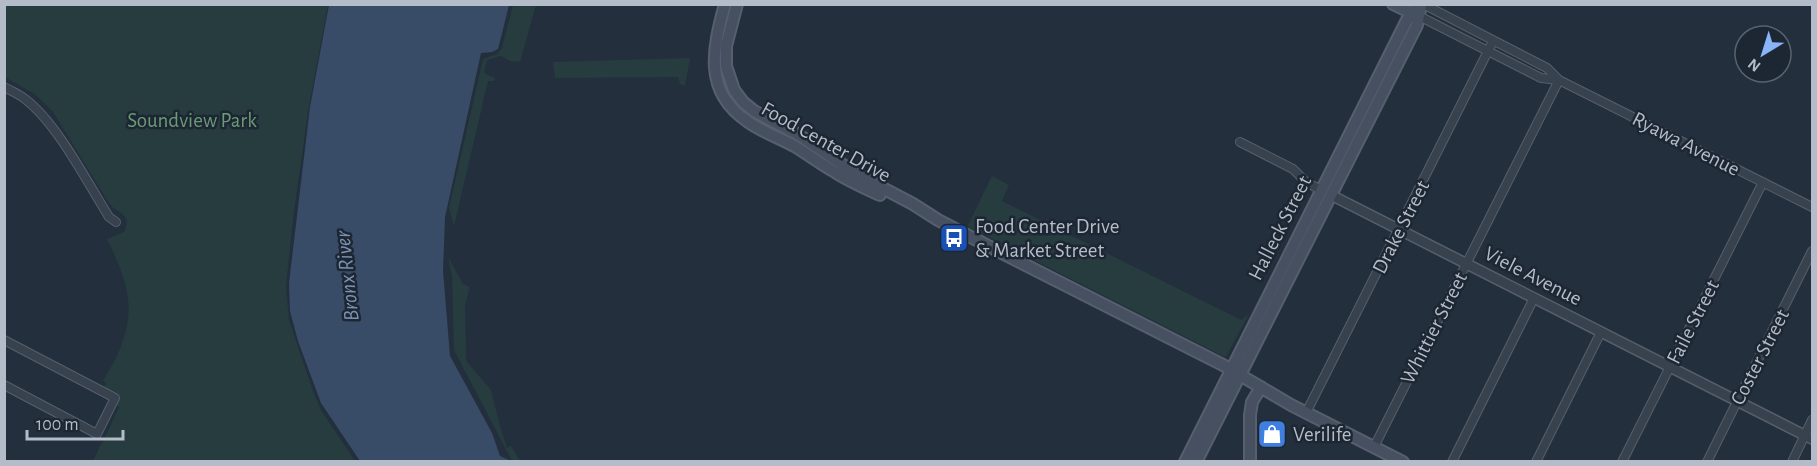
<svg xmlns="http://www.w3.org/2000/svg" width="1817" height="466" font-family="'Alegreya Sans',sans-serif">
<style>
.green{fill:#263c3f}
.water{fill:#394c67}
.lines{fill:none;stroke-linecap:round;stroke-linejoin:round}
.minor-casing{stroke:#565f6c;stroke-width:10}
.tertiary-casing{stroke:#565f6c;stroke-width:12}
.secondary-casing{stroke:#565f6c;stroke-width:14}
.minor{stroke:#38414e;stroke-width:8}
.tertiary{stroke:#38414e;stroke-width:9}
.secondary{stroke:#465061;stroke-width:10}
.labels{text-anchor:middle;dominant-baseline:central;stroke-width:5;stroke-linejoin:round;paint-order:stroke}
.park-label{font-size:21px;fill:#6b9a76;stroke:#1d2633}
.street-label{font-size:21px;fill:#b4bcc9;stroke:#1d2633}
.poi-label{font-size:21px;fill:#b4bcc9;stroke:#1d2633;text-anchor:start}
.water-label{font-size:22px;font-style:italic;fill:#7c92b1;stroke:#1d2633}
</style>
<rect width="100%" height="100%" fill="#242f3e"/>
<path class="green" d="M4 5H328L309 106 294 211 286 286 289 320 313 391 321 410 355 461H93L99 449V447L102 444 119 407 117 405V394L104 387 106 383 103 381C110 369 118 356 122 343 137 303 124 275 107 239L124 232C132 214 120 214 110 205L53 112 36 95 5 77Z
M513 5H536L520 62 510 61 501 56 487 60 484 73 495 78 494 81H488L454 226 449 208 483 59 497 54 502 48Z
M690 58 685 86 680 84 678 77 555 78 553 62Z
M992 176 1009 185 1002 201 1241 320 1249 314 1227 355 1225 357 969 227 968 225Z
M448 257 463 284 470 287 465 305 466 357 467 362 491 390 500 426 507 448 511 446 520 461H512L454 350 452 276Z"/>
<path class="water" d="M329 5H509L498 49 492 52 481 53 445 217 443 271 450 356 492 433 500 456 511 461H360L321 403 298 341 290 311 289 283 310 107Z"/>
<g class="lines">
<g class="minor-casing">
<path id="minor" d="M1423 4 1547 68 1559 80
M1419 16 1541 78 1559 80 1812 207
M4 87C11 91 19 94 25 99 57 123 87 182 109 217L116 222
M1240 142 1293 169 1306 182 1321 190
M4 340 115 398 97 434 4 385
M1306 413 1493 41
M1374 447 1559 80
M1452 462 1534 298
M1536 462 1601 332
M1622 462 1763 182
M1707 462 1812 251
M1792 462 1812 420"/>
</g>
<g class="tertiary-casing">
<path id="tertiary" d="M1331 195 1812 439"/>
</g>
<g class="secondary-casing">
<path id="secondary" d="M725 4C713 48 703 91 747 121 762 132 780 138 796 147 809 155 821 164 835 172 849 181 865 188 880 195
M737 4 726 46V66L734 90 743 102 754 111 799 135 858 175 913 204 938 220 994 249 1223 365 1291 405 1403 462
M1393 4 1418 16
M1185 462 1407 20 1420 4
M1196 462 1417 25 1421 5
M1250 462V415L1252 402 1261 387"/>
</g>
<use href="#minor" class="minor"/>
<use href="#tertiary" class="tertiary"/>
<use href="#secondary" class="secondary"/>
</g>
<defs>
<g id="bus-square" transform="scale(1.5)"><rect x="-9" y="-9" width="18" height="18" rx="4" fill="#1a4fb4" stroke="#1d2633"/><path d="M-5-6H5V4H4V6H2V4H-2V6H-4V4H-5ZM-3.5-4V0h7V-4ZM-3.5 1.2v1.5H-2V1.2ZM2 1.2v1.5H3.5V1.2Z" fill="#fff"/></g>
<g id="shop-square" transform="scale(1.5)"><rect x="-9" y="-9" width="18" height="18" rx="4" fill="#3f7fe0" stroke="#1d2633"/><path d="M-5-2.5h2.3a2.7 3.5 0 0 1 5.4 0H5L5.5 6h-11ZM-1.5-2.5h3a1.5 2.3 0 0 0-3 0Z" fill="#fff"/></g>
</defs>
<g fill-rule="evenodd">
<use href="#bus-square" x="954" y="238"/>
<use href="#shop-square" x="1272" y="434"/>
</g>
<g class="labels">
<g class="park-label">
<text x="192" y="120">Soundview Park</text>
</g>
<g class="street-label">
<text transform="translate(826 142) rotate(29)">Food Center Drive</text>
<text transform="translate(1686 144) rotate(27)">Ryawa Avenue</text>
<text transform="translate(1401 227) rotate(-63)">Drake Street</text>
<text transform="translate(1280 228) rotate(-63)">Halleck Street</text>
<text transform="translate(1533 276) rotate(27)">Viele Avenue</text>
<text transform="translate(1693 322) rotate(-63)">Faile Street</text>
<text transform="translate(1434 328) rotate(-63)">Whittier Street</text>
<text transform="translate(1760 357) rotate(-63)">Coster Street</text>
</g>
<g class="poi-label">
<text x="975" y="226">Food Center Drive<tspan x="975" dy="24">&amp; Market Street</tspan></text>
<text x="1293" y="434">Verilife</text>
</g>
<g class="water-label">
<text transform="translate(347 276) rotate(-96)">Bronx River</text>
</g>
</g>
<rect width="1817" height="466" fill="none" stroke="#b4bcc9" stroke-width="12"/>
<g transform="translate(1763 54) rotate(218)"><circle r="28" fill="#1d2633" stroke="#59626f" stroke-width="1.5"/>
<path d="M0-4.5L10 22L0 15L-10 22Z" fill="#8ab4f8"/>
<text y="-9" font-size="16" font-weight="bold" text-anchor="middle" fill="#b4bcc9">N</text>
</g>
<path d="M27 430v9h96v-9" fill="none" stroke="#b4bcc9" stroke-width="3"/>
<text x="36" y="430" font-size="18" fill="#b4bcc9" stroke="#1d2633" stroke-width="4.5" paint-order="stroke">100 m</text>
</svg>
